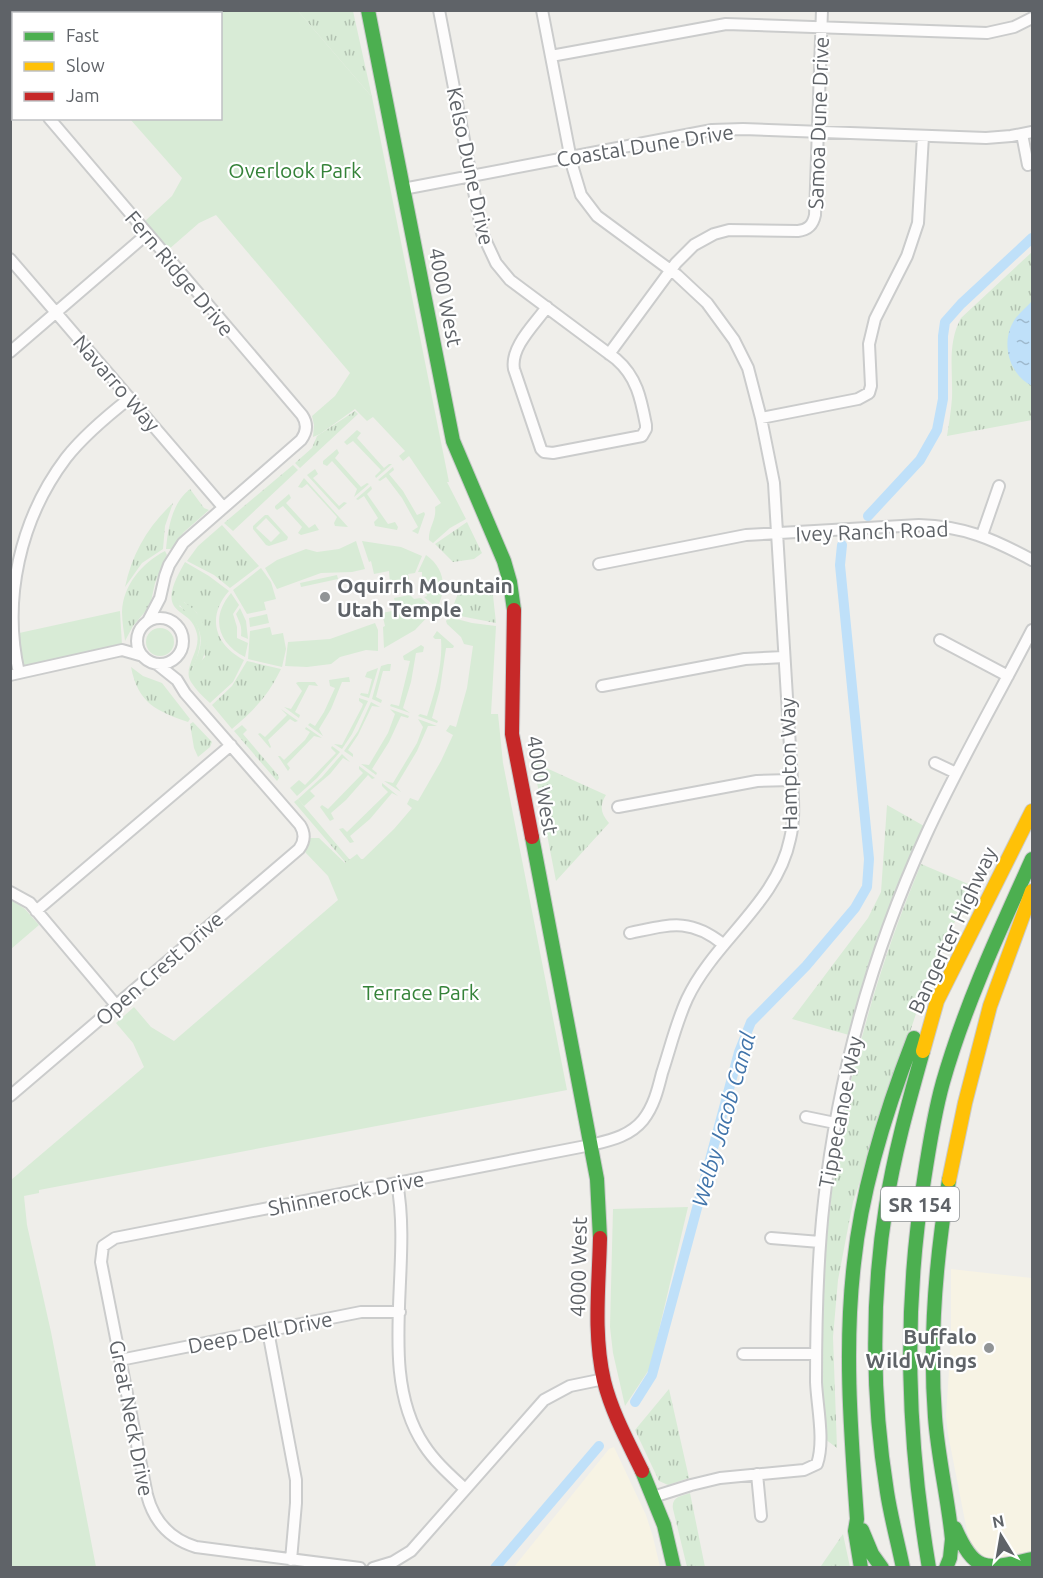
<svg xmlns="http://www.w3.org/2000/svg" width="1043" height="1578" font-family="Ubuntu,sans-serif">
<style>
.commercial{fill:#f7f3e4}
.grass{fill:url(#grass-tufts);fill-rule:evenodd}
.green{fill:#d8ebd6;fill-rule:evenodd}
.water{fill:url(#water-ripples)}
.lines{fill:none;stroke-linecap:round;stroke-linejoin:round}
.canal{stroke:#bfe0f9;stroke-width:10}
.street-casing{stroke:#cbcccc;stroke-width:14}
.fast-casing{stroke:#cacacb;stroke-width:16}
.slow-casing{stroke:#cacacb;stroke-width:16}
.jam-casing{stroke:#cacacb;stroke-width:16}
.street{stroke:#fdfcfc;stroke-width:10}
.fast{stroke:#4caf50;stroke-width:14}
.slow{stroke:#ffc107;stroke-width:14}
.jam{stroke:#c62828;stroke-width:14}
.poi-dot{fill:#919496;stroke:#fff;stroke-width:2}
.labels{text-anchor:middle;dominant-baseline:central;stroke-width:4.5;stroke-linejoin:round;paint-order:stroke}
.shield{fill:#fff;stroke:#8f9295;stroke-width:1.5}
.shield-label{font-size:20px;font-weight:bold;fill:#5f6368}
.street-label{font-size:21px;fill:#5f6368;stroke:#fff}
.park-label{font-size:21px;fill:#348238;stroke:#fff}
.poi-label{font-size:21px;font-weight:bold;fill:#5f6368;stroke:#fff;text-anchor:start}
.water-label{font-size:22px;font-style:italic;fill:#4174aa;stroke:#fff}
</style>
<defs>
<pattern id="grass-tufts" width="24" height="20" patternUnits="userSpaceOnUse" patternTransform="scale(1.5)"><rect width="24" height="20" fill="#d8ebd6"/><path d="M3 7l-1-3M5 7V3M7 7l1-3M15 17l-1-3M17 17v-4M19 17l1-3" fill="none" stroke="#b2c2b1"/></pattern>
<pattern id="water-ripples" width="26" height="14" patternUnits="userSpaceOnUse" patternTransform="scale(1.5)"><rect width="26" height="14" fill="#bfe0f9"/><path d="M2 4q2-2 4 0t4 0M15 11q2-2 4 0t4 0" fill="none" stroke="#9eb9cd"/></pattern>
</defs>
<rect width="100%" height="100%" fill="#efeeea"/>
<path class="commercial" d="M951 1269 1032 1278V1567H974L948 1434 946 1416 951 1340Z
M614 1447 646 1515 653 1537 660 1567H514L609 1449Z"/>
<path class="grass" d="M298 11H353L372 97Z
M1032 252V420L947 436C949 424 951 411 952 398 953 370 947 344 961 318Z
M355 411 358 414 300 468 295 463 312 448 317 436Z
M293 465 298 470 233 531 224 523Z
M190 489 204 508 209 510 184 532 171 549H166C168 528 172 503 190 489Z
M173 503 165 526 163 549 142 563 125 587C132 554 148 526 173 503Z
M467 522 482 553 474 559 453 562 435 544Z
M222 525 259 566 230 588 214 575 187 561 198 546Z
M165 551 167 555 155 583 150 606 133 626 125 641C124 632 122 622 122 612 123 585 142 563 165 551Z
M185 562 209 576 229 591C206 617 215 645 244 660L233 682 210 703C203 697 196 690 191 682 182 667 201 652 197 634 193 616 181 616 174 606 166 594 179 573 185 562ZM184 602 197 613 205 657 192 670C204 644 205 622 179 606Z
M485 584 492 586 496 623 450 614 459 591Z
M247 661 281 669C268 696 255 709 232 729L212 705 232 686Z
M131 667 143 676 162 683 190 719 188 722C156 711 138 703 131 667Z
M193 722 212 742 210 747 198 757 194 748 190 724Z
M242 725 247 730 243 734 278 775 279 778 277 781 234 731Z
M533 762 606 795C599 806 601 814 609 823L556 881Z
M298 799 350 860 346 863 294 802Z
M887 805 924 826 898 885 876 943 849 1035 792 1019 868 918 881 892Z
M921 864 973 886 941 949 927 981 853 1202 847 1233 838 1280 833 1337 837 1448 825 1439C812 1233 842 1054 921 864Z
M669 1389 689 1478 668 1485 659 1481 635 1430Z
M690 1493 705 1567H687L673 1509C671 1497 681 1496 690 1493Z
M843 1534 850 1567H812L821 1566Z"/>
<path class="green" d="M36 10 298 11 372 97 449 482H447L466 519 450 528 433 543 429 540C428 528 437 520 435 507L441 503 409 456 403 461 399 456 405 451 373 417 367 421 355 409 320 434 313 437 314 425 312 416 335 396 350 373 216 215 199 223 168 250 144 222 172 196 182 178 130 119 220 118V14H33Z
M357 430 361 433 357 438 384 468 389 464H392L376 478 375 476 381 470 353 441 347 445 344 442Z
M337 449 339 453 335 458 361 487 367 483 369 484 354 497 357 489 332 461 327 466 323 464V461Z
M393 467 394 470 389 474 403 491 417 515 424 512 425 514 418 534 412 531 418 527 402 498 386 477 380 481 378 480Z
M315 469 318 474 313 478 339 506 344 502 347 503 339 510 307 475Z
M304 478 348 527 335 526 334 523 337 517 307 484 302 488 298 487Z
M371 486 372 489 367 494 388 524 395 522 398 527 397 530 375 526 374 522 378 518 364 496 358 500 356 499Z
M289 494 291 498 286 503 309 528 315 524 319 530 301 535 298 533 302 527 283 506 277 510 275 508V506Z
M265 515H268L288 537 287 540 269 546 266 545 253 529V526ZM266 518 280 533 271 542 256 528Z
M356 541 365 569 352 572 321 573 277 589 265 568 277 560 306 549 317 552 339 549Z
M362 541 401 547 422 556 415 573 408 574 409 579 390 583 389 571 374 574 371 561 369 562Z
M426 555C445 568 447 589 437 608L424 597 427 596 422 581V572H418Z
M261 568 271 582 276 599 264 602 266 610 247 614 233 590Z
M337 575 338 579 301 587 300 583Z
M231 593 239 605 233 614 237 627V638L248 643 245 657C218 643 210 618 231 593Z
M410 595 414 599 421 598 434 610 415 630 384 648 383 627 385 626 382 613 397 610 394 598Z
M176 598C212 614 214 648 193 676 190 664 204 652 200 634 196 615 178 609 176 598Z
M240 608 246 621 248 639 241 636C242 625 240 624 236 614Z
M120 611 122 645 11 670 10 635Z
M267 614 269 623 250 627 249 618Z
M449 617 472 623 496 626 491 714H498L503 763 567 1090 39 1190V1193L24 1196 27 1225 51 1332 96 1567H11V1180L144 1067 133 1043 116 1023 134 1007 151 1027 174 1041 338 900 328 876 305 852 310 838H319L345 863 357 854 361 859H363L394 829 412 808 407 804 410 798 418 801 441 761 453 735 446 731 450 725 456 727 467 688 473 646 464 644 461 637 447 624 446 621Z
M375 623 378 630V651L366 650 340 657 331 664 307 667 285 666 288 642 330 639Z
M270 627 272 635 283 633 286 649 282 667 248 659 250 631Z
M146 642a14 14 0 1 1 28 0a14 14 0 1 1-28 0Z
M437 631 454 646 453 648H446L440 689 432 718 438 721 437 723 418 716 420 714 427 716C435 692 443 664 441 639H435L433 637Z
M421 645 424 647 423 652 416 653 411 682 403 708 410 713 390 706 391 704 399 706 410 661 404 660 403 656Z
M388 664H391L390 671H383L376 697 382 700 381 703 372 699 381 666Z
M378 668 369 698 360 695 361 693 368 694 372 679 365 677 367 672Z
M349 677 350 682H342L331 709 319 729 323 736 308 725 310 723 315 726 324 712 335 688 330 686 329 680Z
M298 682H315L318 686 309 685 295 712 300 715 299 718 284 707 291 709 302 691 296 683Z
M359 698 368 701 352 734 342 749 334 744 342 745 362 707 363 704 359 701Z
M371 702 380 707 372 706 358 735 348 750 353 754V757L344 751 358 731Z
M281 709 298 721 295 722 290 719 268 740 271 747 270 748 258 734 260 733 265 737 287 715Z
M390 709 409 716 408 718 401 716 389 742 372 769 377 773 376 775 361 764 369 765 388 733 395 714Z
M418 719 437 726H428L417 751 396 786 401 792 384 781 393 783 417 743 423 727Z
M306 727 322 738 314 736 287 764 290 768 288 771 278 756H280L284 760 305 740 310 732 305 729Z
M332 746 340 752 317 778 297 796 290 788 299 780 305 785 336 753 331 748Z
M342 754 350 762 343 758 330 774 310 791 315 796 304 806 298 799 322 777Z
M359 766 375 778 372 779 368 775 346 800 331 813 334 819 330 821 320 807 322 805 328 809 363 773 359 769Z
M382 783 398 796 392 793 370 819 350 836 354 842 350 843 339 829 343 828 347 832 388 792 382 786Z
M11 899 25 909 39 925 11 949Z
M688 1207 650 1368 625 1406 613 1353 610 1327 613 1209Z"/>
<path class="water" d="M1032 301V386C1008 374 1000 341 1015 319 1020 312 1027 307 1032 301Z"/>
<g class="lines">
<path class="canal" d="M868 516 920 460 937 430 943 399V336L945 322 961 304 1032 238
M635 1402 652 1375 739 1052 751 1022 806 966 855 908 867 887 869 859 840 565 842 545
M495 1568 599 1446"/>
<g class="street-casing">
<path id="street" d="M439 10 482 233 496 263 510 280 616 359C637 377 641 399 646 425V429L642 436 553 453 544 452 541 449 514 369C510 347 535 324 547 307
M551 56 726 24 987 33 1014 27 1032 18
M10 67 14 72
M49 118 302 415C308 424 307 432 301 440L183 543 169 565 165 576 160 598 148 621
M1022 134 1028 165
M403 189 712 130 743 129 986 138 1011 136 1032 132
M10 259 223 507
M10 352 147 234
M609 354 676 263 694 245 714 234 729 230 798 231C808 230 813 225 815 215L822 10
M761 418 858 399 869 393 871 386 869 344 875 319 907 256 918 223 923 136
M982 535 999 486
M599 564 746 535 919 525C964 526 993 539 1032 560
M137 641a23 23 0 1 1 46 0a23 23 0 1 1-46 0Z
M940 640 1008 676
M19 673C2 599 20 519 66 458 84 435 107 416 130 398
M10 675 122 650 143 656
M602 686 745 659 784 657
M935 763 956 773
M618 807 757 781 792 780
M10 892 30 903 116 1005
M36 911 231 745
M630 933C669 925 689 917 723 944
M10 1096 299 849C305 841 305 833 300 825L185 693 177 680 157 664
M806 1117 835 1123
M397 1183C413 1267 376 1373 424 1445 435 1462 450 1475 465 1489
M771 1238 820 1242
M268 1331 296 1480V1503L291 1560
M743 1354H816
M120 1360 361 1312H400
M757 1474 761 1516
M653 1497 691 1485 720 1478 804 1470 817 1464C825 1441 817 1406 816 1382 816 1322 817 1261 824 1201 838 1075 873 951 926 835 958 765 997 698 1032 630
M360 1568 196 1547C170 1539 154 1522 147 1495L101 1262 103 1246 115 1238 591 1145C611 1140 630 1136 643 1120 654 1106 658 1089 662 1073 670 1049 676 1023 687 999 714 941 777 903 790 839 795 819 793 799 792 780L774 483 761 418 748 368 734 340 707 303 677 275 597 216 581 195 572 165 542 10
M373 1568 393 1562 411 1551 544 1400 570 1386 604 1379"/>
</g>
<g class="fast-casing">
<path id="fast" d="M368 10 453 441 504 561 510 582 514 610
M532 837 597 1179 600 1238
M642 1471 664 1525 674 1568
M955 1528C976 1575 986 1569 1032 1559
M862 1530 872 1554 882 1568
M861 1568 855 1531 857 1519C851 1434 844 1348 854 1263 862 1186 886 1110 914 1038
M903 1568C898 1543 891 1518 887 1492 872 1399 871 1299 886 1206 894 1154 909 1101 923 1051
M929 1568C907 1437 903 1311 924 1180 929 1147 934 1114 943 1082 965 1005 999 932 1032 859
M946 1568 950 1558 952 1539C948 1498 938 1458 935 1417 929 1338 936 1257 949 1180"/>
</g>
<g class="slow-casing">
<path id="slow" d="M923 1051 937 1001 1032 811
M949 1180 965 1103 990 1006 1032 891"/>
</g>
<g class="jam-casing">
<path id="jam" d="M514 610 512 734 532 837
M600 1238C599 1285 593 1334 604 1381 612 1413 628 1442 642 1471"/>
</g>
<use href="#street" class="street"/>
<use href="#fast" class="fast"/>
<use href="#slow" class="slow"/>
<use href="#jam" class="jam"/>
</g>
<g class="poi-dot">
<circle cx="325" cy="597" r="6"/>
<circle cx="989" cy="1348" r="6"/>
</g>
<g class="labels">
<rect class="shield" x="881" y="1187" width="78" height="34" rx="4.5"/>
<g class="shield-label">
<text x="920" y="1204">SR 154</text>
</g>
<g class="street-label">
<text transform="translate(818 123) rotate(-88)">Samoa Dune Drive</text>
<text transform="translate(645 145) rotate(-9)">Coastal Dune Drive</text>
<text transform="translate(471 166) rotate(78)">Kelso Dune Drive</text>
<text transform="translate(180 273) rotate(50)">Fern Ridge Drive</text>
<text transform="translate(446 297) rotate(79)">4000 West</text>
<text transform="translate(117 383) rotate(49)">Navarro Way</text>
<text transform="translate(872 531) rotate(-2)">Ivey Ranch Road</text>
<text transform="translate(788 764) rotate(-91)">Hampton Way</text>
<text transform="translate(543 785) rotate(80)">4000 West</text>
<text transform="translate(952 930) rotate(-65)">Bangerter Highway</text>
<text transform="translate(159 968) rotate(-41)">Open Crest Drive</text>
<text transform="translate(840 1112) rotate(-79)">Tippecanoe Way</text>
<text transform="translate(346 1193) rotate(-11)">Shinnerock Drive</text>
<text transform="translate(578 1267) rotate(-89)">4000 West</text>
<text transform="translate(260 1332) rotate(-11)">Deep Dell Drive</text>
<text transform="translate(132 1418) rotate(79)">Great Neck Drive</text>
</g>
<g class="park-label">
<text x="295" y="170">Overlook Park</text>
<text x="421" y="992">Terrace Park</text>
</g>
<g class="poi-label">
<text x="337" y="585">Oquirrh Mountain<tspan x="337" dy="24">Utah Temple</tspan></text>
<text x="977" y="1336" text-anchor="end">Buffalo<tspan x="977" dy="24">Wild Wings</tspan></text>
</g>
<g class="water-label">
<text transform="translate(723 1119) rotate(-74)">Welby Jacob Canal</text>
</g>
</g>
<rect width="1043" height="1578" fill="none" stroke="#5f6368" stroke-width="24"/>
<rect x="12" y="12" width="210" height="108" fill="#ffffff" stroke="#bfc1c3" stroke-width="1.5"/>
<rect x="24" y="32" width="30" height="9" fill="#4caf50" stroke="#bfc1c3" stroke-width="1.5"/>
<text x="66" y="42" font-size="18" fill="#5f6368">Fast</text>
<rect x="24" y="62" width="30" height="9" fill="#ffc107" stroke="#bfc1c3" stroke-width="1.5"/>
<text x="66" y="72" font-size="18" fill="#5f6368">Slow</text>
<rect x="24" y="92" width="30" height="9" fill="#c62828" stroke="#bfc1c3" stroke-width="1.5"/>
<text x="66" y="102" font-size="18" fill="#5f6368">Jam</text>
<g transform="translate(1001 1536) rotate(349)" stroke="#ffffff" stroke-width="4.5" paint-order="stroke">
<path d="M0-4.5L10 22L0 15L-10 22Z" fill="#5f6368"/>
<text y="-9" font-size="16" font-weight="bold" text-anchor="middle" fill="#5f6368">N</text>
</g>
</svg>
